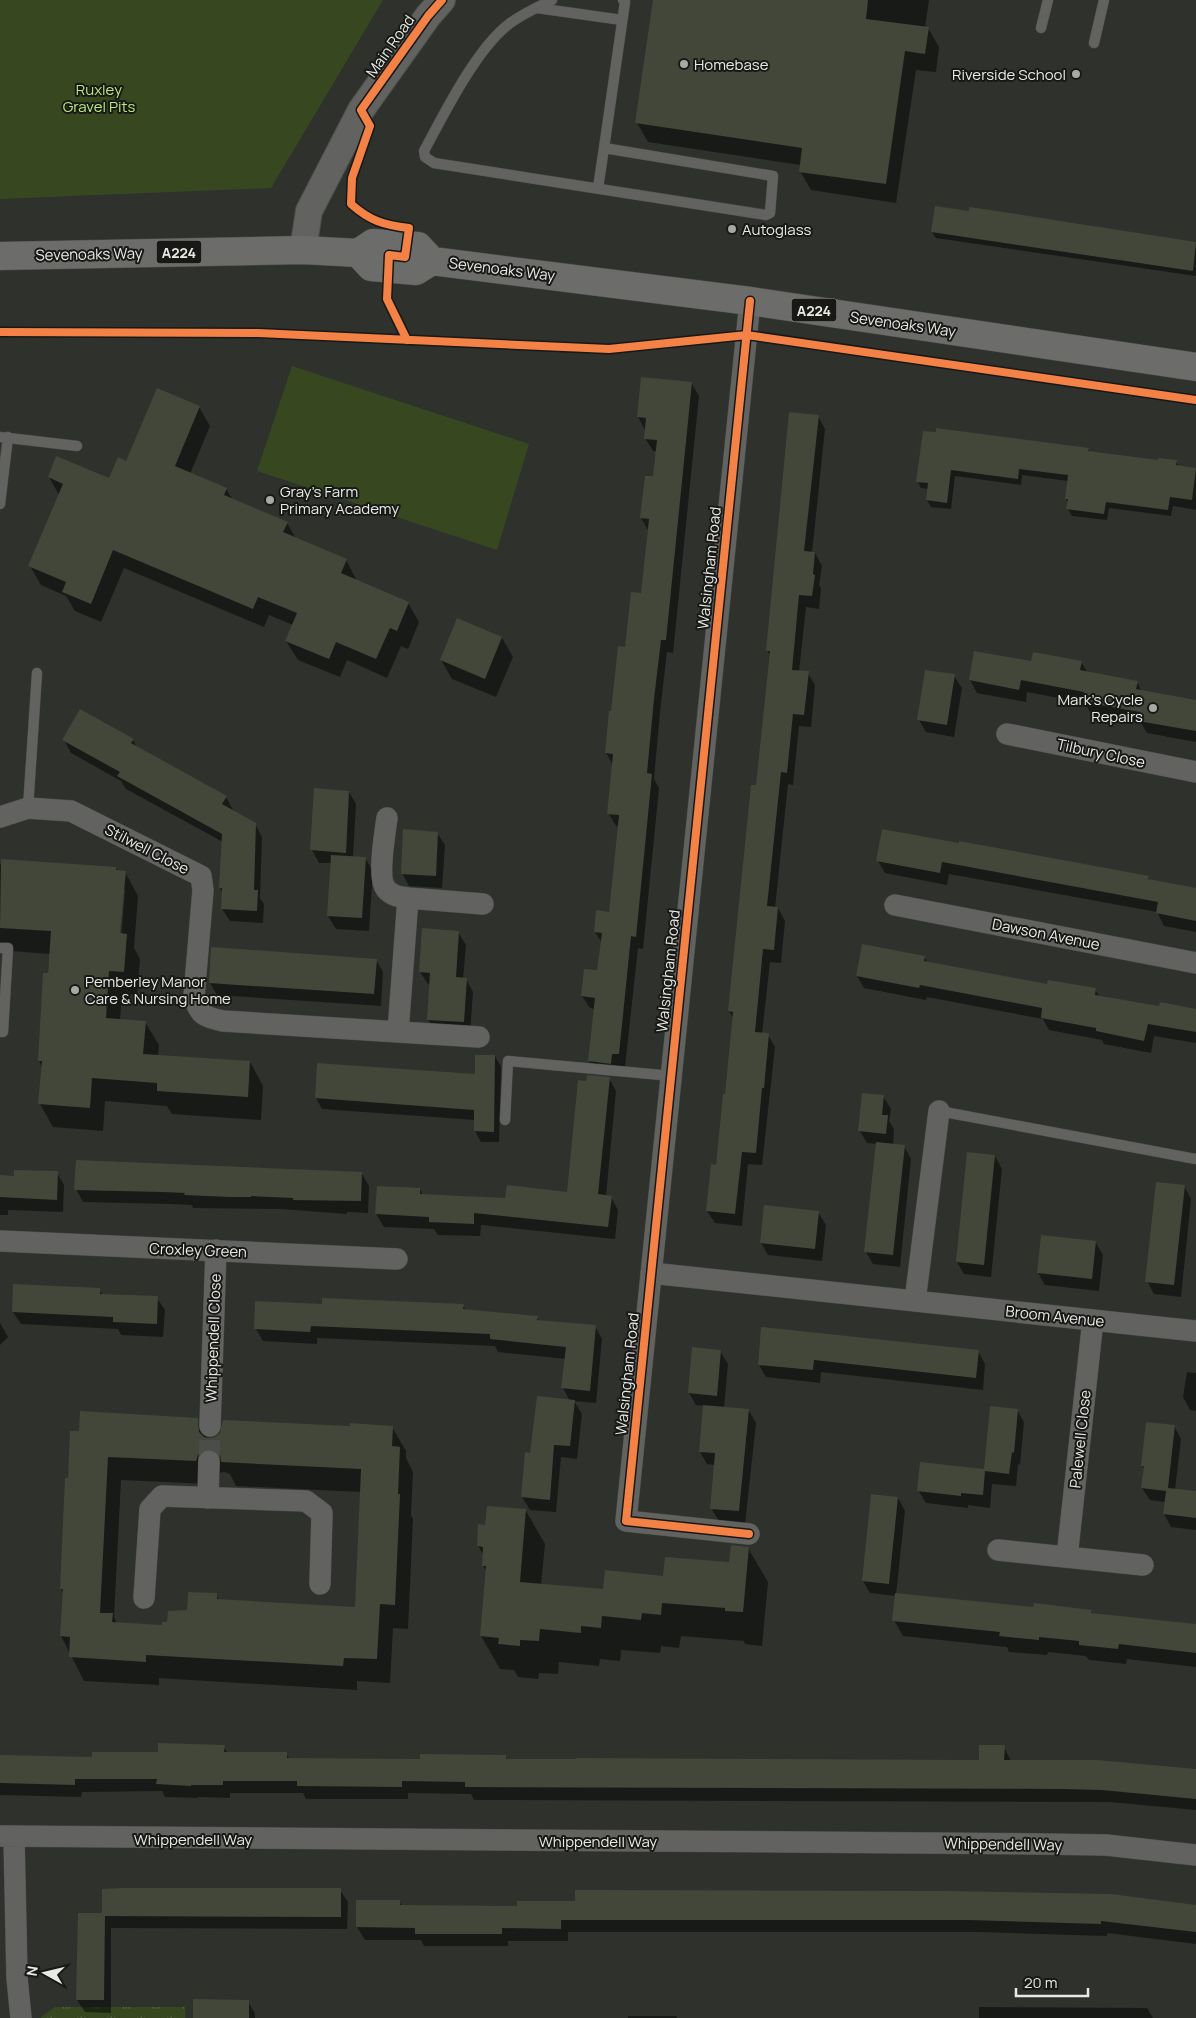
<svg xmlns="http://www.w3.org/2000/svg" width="1196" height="2018" font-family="Manrope,sans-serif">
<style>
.grass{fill:url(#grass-tufts)}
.park{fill:#374821}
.shadow{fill:#0007;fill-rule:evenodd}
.building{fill:#424739;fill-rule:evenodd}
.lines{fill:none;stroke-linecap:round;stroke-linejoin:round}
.minor-tunnel{stroke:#4a4d48;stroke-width:21;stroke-dasharray:21 11;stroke-linecap:butt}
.service-casing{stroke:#4c4e4a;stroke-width:11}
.minor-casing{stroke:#4c4e4a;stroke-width:22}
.tertiary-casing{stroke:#4c4e4a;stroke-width:28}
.primary-casing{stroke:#4c4e4a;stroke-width:29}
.service{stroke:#626361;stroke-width:10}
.minor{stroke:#626361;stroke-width:21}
.tertiary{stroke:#626361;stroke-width:26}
.primary{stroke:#6c6c6b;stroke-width:28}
.cycleway-casing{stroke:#181916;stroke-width:11}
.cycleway{stroke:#f48246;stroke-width:8}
.poi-dot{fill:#a7a9a4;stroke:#181916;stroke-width:2}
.labels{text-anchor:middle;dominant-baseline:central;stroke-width:4;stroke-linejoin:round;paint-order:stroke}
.shield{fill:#181916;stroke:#aaaba7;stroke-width:1}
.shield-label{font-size:14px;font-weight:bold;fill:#e8eae5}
.street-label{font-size:15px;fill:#e8eae5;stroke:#181916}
.poi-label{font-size:15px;fill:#e8eae5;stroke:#181916;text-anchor:start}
.park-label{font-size:15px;fill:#b8e97c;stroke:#181916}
</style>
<defs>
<pattern id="grass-tufts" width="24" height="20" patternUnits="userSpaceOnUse" patternTransform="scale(1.25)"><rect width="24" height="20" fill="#374821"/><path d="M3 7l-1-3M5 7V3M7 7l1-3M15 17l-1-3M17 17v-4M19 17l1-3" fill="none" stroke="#546341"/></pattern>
</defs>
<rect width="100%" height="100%" fill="#2e312c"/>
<path class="grass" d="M55 2007H185V2018H40Z"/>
<path class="park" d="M0 0H383L271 188 0 199Z
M292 366 529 444 497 550 257 471Z"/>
<path class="shadow" d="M654 0H929L925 28H928L939 47 936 72 916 70 896 203 811 190 800 171 801 165 648 142 637 123Z
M970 212 1045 219 1086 225 1088 227 1196 243V276L936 238 932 232Z
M642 378 692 384 699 396 673 653 667 652 660 712 654 779 659 788 643 949 638 948 625 1067 619 1066 618 1076 597 1074 589 1061 595 1009 590 1008 582 996 598 972 602 943 595 932 610 913 619 827 616 826 609 814 613 765 606 753 612 712 626 648 643 595 648 530 641 518 654 478 657 451H653L645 438V430L638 417Z
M199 407 210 426 190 474 226 489 233 500 287 523 296 539 346 560 357 581 408 603 419 622 408 649 401 646 387 678 347 660 340 677 298 660 286 641 293 625 269 615 264 627 124 568 101 622 75 611 66 596 41 585 30 566 59 495 49 477 110 480 127 462Z
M818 416 825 429 812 553H815L822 566 819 585 821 588 819 609 806 607 799 672 808 673 815 685 811 727 799 726 793 785 788 784 775 908H778L785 921 781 963 770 962 762 1034 768 1035 775 1047 762 1165 748 1164 742 1226 715 1223 707 1211 717 1166 726 1095 733 1018 729 1011 757 787 771 657 767 650Z
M924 432 1088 449 1090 453 1159 461H1176L1179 467 1196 470V510L1173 506 1171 516 1109 508 1107 520 1072 516 1068 509V503L1066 499 1068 481 1022 475 1021 485 955 476 951 509 931 507 927 500 928 489 921 488 918 482Z
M502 638 513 657 496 697 452 679 441 660Z
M975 652 1032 663 1081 662 1088 673 1137 682 1142 692 1196 702V742L1147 733 1141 723 1091 714 1085 703 1027 692 1026 702 977 693 970 680Z
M954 676 962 688 954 737 926 732 919 720Z
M64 740H133L137 748 226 797 233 810 232 811 255 824 262 837 260 898 264 904 263 923 230 921 222 909 223 894 220 888 223 842 126 789 121 781 71 753Z
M349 792 356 804 353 857 365 858 373 871 369 931 336 929 328 916 331 863H319L312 850Z
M883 831 1148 877 1150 880 1196 889V932L1164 926 1157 912 949 874 947 885 885 873 878 861Z
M437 833 445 845 442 888 409 886 402 873Z
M0 864 116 868 118 871 125 872 138 896 134 948 140 959 137 995 122 994 120 1020 145 1022 159 1045 158 1056 250 1062 263 1086 261 1120 172 1114 167 1106 105 1101 103 1131 53 1127 40 1104 42 1067 39 1061 50 954 11 951 0 947ZM123 890H125L121 940 119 939Z
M458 932 466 945 463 979H466L473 992 470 1034 435 1032 428 1019 430 985 428 984 420 972Z
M924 957 928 963 1048 986 1095 990 1100 997 1160 1008 1196 1010V1043L1154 1036 1151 1053 1104 1044 1102 1040 1049 1030 1043 1019 927 997 926 1000 864 988 857 976Z
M376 960 383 972 381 1006 217 995 210 983Z
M495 1056 501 1067 499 1142H481L475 1131V1120L322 1109 316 1098 476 1076Z
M609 1078 616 1091 606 1196 611 1197 618 1210 615 1239 481 1225 480 1236 438 1235 434 1229 384 1227 376 1214 378 1188 420 1190 423 1195 506 1199 568 1193 587 1082Z
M883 1096 891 1109 889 1121 894 1129 893 1145 904 1146 911 1159 900 1267 873 1264 866 1252 877 1144 867 1143 860 1131Z
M995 1156 1002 1169 991 1277 964 1274 957 1262Z
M57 1173 64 1185 63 1212 8 1210V1215H0V1176L15 1177Z
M362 1174 369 1186 368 1213 347 1212V1214L281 1209 193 1208 192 1205 170 1204 83 1202 76 1189Z
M1184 1186 1191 1199 1181 1297 1154 1294 1147 1281Z
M818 1212 826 1225 822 1261 768 1255 761 1243Z
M1096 1243 1103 1255 1099 1291 1045 1285 1038 1273Z
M99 1290 103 1295 157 1298 165 1310 163 1337 121 1335 118 1329 21 1324 13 1312Z
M323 1305 463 1306 466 1310 537 1317 539 1321 595 1326 602 1339 596 1403 574 1401 582 1414 577 1459 561 1457 556 1512 530 1510 522 1497 526 1454H531L570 1401 563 1388 566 1359 498 1352 495 1346 317 1338V1344L263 1341 256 1329Z
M0 1323 8 1337 0 1345Z
M763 1329 978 1351 985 1364 983 1390 821 1372 820 1383 766 1377 759 1365Z
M720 1351 728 1364 724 1408 749 1411 756 1423 745 1524 719 1521 711 1508 715 1465 707 1464 700 1452 704 1406 696 1405 689 1393Z
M1187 1372 1196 1373V1411L1190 1410 1183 1397Z
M1017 1410 1024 1422 1020 1465 1018 1464 1016 1486 992 1484 990 1508 968 1505V1508L926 1503 918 1490 985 1471Z
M197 1420 209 1440 351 1427H392L406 1451V1458L413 1472 411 1515 413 1519 408 1629 393 1628 390 1683 357 1681V1690L159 1678V1685L84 1681 61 1636 64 1593 61 1589 71 1432ZM224 1472 230 1474 236 1486 361 1492 357 1608 220 1601 216 1595 163 1626 117 1624 114 1617 121 1480 210 1484 216 1474Z
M1174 1426 1181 1439 1175 1490 1196 1493V1530L1171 1527 1164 1514 1166 1502 1150 1500 1142 1488 1145 1469 1143 1466Z
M898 1498 905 1511 896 1594 1034 1609 1091 1611 1093 1615 1196 1626V1667L1127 1659 1126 1664 1089 1660 1086 1656 1048 1652 1047 1655 1009 1652 1007 1647 903 1636 894 1620 896 1596 870 1593 863 1581Z
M526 1511 545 1544 541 1585 604 1590 730 1564 748 1548 768 1582 762 1646 745 1644 744 1641 681 1636 679 1648 661 1646 660 1653 621 1650 620 1661 600 1659 599 1666 559 1662 558 1674 539 1673 538 1679 518 1677 514 1670 500 1669 481 1636 487 1572 483 1566 484 1556 478 1546 480 1526H486Z
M224 1747 228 1754H286L290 1759 421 1760 505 1756 508 1760 980 1761 1004 1747 1011 1761 1196 1770V1810L1110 1802 474 1800 471 1794 408 1793V1799H306L303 1793H230V1798L198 1797V1798L165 1797 162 1791 82 1792 81 1797 0 1795V1756L93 1759Z
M340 1890 348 1902 347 1929 111 1928V2013L85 2012 77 2000 103 1914Z
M399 1901 403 1907 1196 1906V1944L1107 1933V1936L977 1932H568V1941H508V1946H424L421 1940H365L357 1927Z
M248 2001 255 2014V2018H194Z
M979 2007 1147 2008 1153 2018H979Z
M628 2016H676L677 2018H628Z"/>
<path class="building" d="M653 0H868L866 19 929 27 925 54 905 51 886 184 799 172 802 148 635 123Z
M935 206 969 211V207L997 211 1196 242 1193 271 931 232Z
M641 377 692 382 666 640H661L654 699 647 773 652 774 636 937 631 936 619 1054H612L611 1064 588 1061 595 998 581 996 584 969 597 970 602 933 594 932 596 910 609 912 619 815 607 814 613 754 605 753 609 711H611L618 646 625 647 631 592 641 593 649 519 640 518 645 476H653L657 440 644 439 646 418 637 417Z
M157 388 200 406 175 466 227 488 224 495 288 522 283 532 347 559 341 573 409 602 397 631 390 628 376 659 336 642 329 659 285 641 297 613 258 597 253 609 113 550 91 604 62 592 66 582 28 566 63 484 48 477 56 456 109 478 118 457 126 461Z
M789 412 819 415 804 551 815 552 813 574 815 575 812 596 799 595 792 670 809 671 804 715 793 714 787 773 781 772 767 906 778 907 774 950 763 949 755 1032 769 1033 764 1088H762L756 1153 742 1152 735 1214 706 1211 711 1164 716 1165 723 1094H725L733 1012 728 1011 751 785H756L770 651H766Z
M936 428 1089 448 1088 451 1158 460V458L1177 460 1176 465 1196 468 1192 500 1170 497 1168 510 1106 502 1104 514 1066 509 1068 499H1065L1068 475 1019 469 1018 479 951 470 947 503 926 500 928 483 916 482 923 431 936 432Z
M457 618 502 637 485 679 440 660Z
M974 651 1031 661 1033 652 1082 661 1080 670 1138 681 1136 689 1196 700V731L1138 721 1140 712 1083 702 1084 692 1021 680 1019 690 969 680Z
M925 670 955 674 947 725 917 720Z
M80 709 134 739 131 743 227 796 222 804 256 823 254 890H258L257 911 221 909 222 888H219L222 834 117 776 120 772 62 740Z
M314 788 349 791 346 853 310 850Z
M403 829 438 832 436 876 401 874Z
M882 829 959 843V841L1117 870 1149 876 1148 879 1196 888V921L1156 913 1158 902 942 862 940 873 876 861Z
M331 855 366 857 362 918 327 916Z
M1 859 116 867V870L126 871 120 933 127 934 124 972 109 971 106 1018 146 1021 143 1054 250 1061 248 1097 157 1091V1083L92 1078 90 1108 38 1104 42 1061H38L43 973H48L51 931 0 928Z
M422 928 459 931 456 977 467 978 464 1022 427 1020 430 973 419 972Z
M862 944 925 956 924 961 1047 984 1048 980 1096 988 1095 995 1159 1006 1160 1002 1196 1009V1032L1148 1024 1144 1041 1096 1031V1028L1041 1018 1042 1008 920 985 919 988 856 976Z
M211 947 377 959 374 994 209 983Z
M475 1055H495L494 1132 474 1131V1110L315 1098 317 1063 475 1074Z
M587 1075 610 1077 598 1194 612 1196 608 1227 474 1213V1224L429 1222V1217L375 1214 377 1186 420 1188V1194L505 1198 507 1185 567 1192 578 1080 586 1081Z
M862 1093 884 1095 882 1115H888L886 1134 858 1131Z
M876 1142 905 1145 893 1255 864 1252Z
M967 1152 995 1155 984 1265 956 1262Z
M76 1160 362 1172 361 1201 293 1200V1198L251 1196V1197H230L184 1195 185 1193 163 1192 74 1190Z
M14 1170 58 1171 57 1200 0 1197V1175L14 1176Z
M1156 1182 1185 1185 1174 1285 1145 1282Z
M764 1205 819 1211 815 1249 760 1243Z
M1041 1235 1096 1241 1092 1279 1037 1273Z
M13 1284 100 1288V1294L158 1296 157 1324 113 1322V1317L12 1312Z
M322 1298 464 1304 463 1309 538 1316 537 1320 596 1325 590 1391 561 1388 566 1347 490 1339V1334L311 1326 310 1332 254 1329 255 1301 322 1304Z
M761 1327 979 1350 976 1378 814 1360 813 1370 758 1365Z
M692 1347 721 1350 717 1396 688 1393Z
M537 1396 575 1400 570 1446 554 1445 550 1500 521 1497 525 1452 530 1453Z
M703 1405 749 1409 739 1511 710 1509 715 1453 699 1452Z
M990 1406 1018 1409 1014 1453 1012 1452 1009 1474 985 1471 983 1495 961 1493V1496L917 1491 920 1462 984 1469Z
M80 1411 198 1418 199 1432 204 1437 209 1438 215 1437 220 1433 223 1420 350 1426V1423L393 1426 392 1446 400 1447 398 1494H400L395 1605 380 1604 377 1659 344 1658 343 1666 146 1655V1662L69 1657 70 1637 60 1636 63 1589H60L65 1478H68L70 1431H79ZM210 1449 216 1451 220 1455 221 1462 361 1469 355 1607 217 1599V1593L188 1592 187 1610 168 1611 167 1622H162V1625L112 1622 113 1613H100L108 1457 196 1461 198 1455 203 1450Z
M1146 1422 1175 1425 1168 1488 1196 1491V1518L1163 1514 1166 1491 1141 1488 1144 1466H1141Z
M871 1494 898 1497 889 1584 862 1581Z
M487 1506 526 1509 520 1582 603 1589 605 1570 663 1576 665 1557 729 1562 731 1545 749 1547 743 1612 725 1611V1608L662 1603 661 1615 642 1613 641 1620 602 1616 601 1628 581 1626V1633L540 1629 539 1641 520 1640V1646L498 1644 499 1638 480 1636 486 1566H482L483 1547 477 1546 478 1524 485 1525Z
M895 1593 1033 1607 1034 1603 1092 1610 1091 1613 1196 1624V1653L1119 1644 1118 1649 1079 1645V1641L1039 1637V1640L999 1636 1000 1632 892 1621Z
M158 1743 225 1745 224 1752H287V1758L420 1759V1754L506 1755V1759H576V1758L979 1760V1745H1005L1004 1760H1097L1196 1769V1799L1102 1790 1064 1789 465 1787V1782L402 1781V1787L297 1786V1781H223V1785H191V1786L156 1784 157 1779H75V1785L0 1783V1755L92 1757V1752H158Z
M124 1888H341V1917L105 1916 104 2000H76L78 1913H102V1889Z
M575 1890 944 1891 1111 1894 1196 1905V1932L1101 1921V1924L969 1920H561V1929L502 1928V1934H415V1928L356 1927V1900H400V1905L517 1906V1901H575Z
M193 1999 249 2000V2018H193Z"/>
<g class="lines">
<path class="minor-tunnel" d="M209 1461 210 1426"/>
<g class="service-casing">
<path id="service" d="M552 0C538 7 522 14 509 24 476 49 444 114 424 151L425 157 434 163 766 215 770 213 773 176 604 148 625 2 623 0
M537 8 622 20
M1041 28 1048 0
M1094 43 1104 0
M598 188 604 148
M0 437 77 446
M0 504 8 437
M28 808 37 673
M0 948H8L3 1032H0
M939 1111 1196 1159
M505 1120 508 1061 672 1076"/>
</g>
<g class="minor-casing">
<path id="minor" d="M1007 734 1196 772
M0 817 28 808 71 811 201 876 203 890 194 996C199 1015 204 1017 223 1021L479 1037
M387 818C385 833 377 878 386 889 392 896 400 897 408 898L398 1032
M408 898 483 904
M895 905 1196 963
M0 1241 397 1259
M651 1273 1196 1331
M915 1301 939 1111
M210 1426 216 1250
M208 1498 209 1461
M749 1534 626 1521 750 301
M998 1550 1143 1565
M1067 1557 1093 1320
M144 1598 150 1509 162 1496 306 1501 322 1513 320 1584
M0 1836 1041 1844 1106 1845 1196 1855
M14 1837 17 1978 21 2018"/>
</g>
<g class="tertiary-casing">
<path id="tertiary" d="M303 250 309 211 361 110 428 16 442 0"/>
</g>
<g class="primary-casing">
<path id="primary" d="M358 253 371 267 416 271 432 261
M0 256 303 250 358 253 373 243 418 246 432 261 750 301 1196 367"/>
</g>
<use href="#service" class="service"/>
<use href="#minor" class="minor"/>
<use href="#tertiary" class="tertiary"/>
<use href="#primary" class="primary"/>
<g class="cycleway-casing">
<path id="cycleway" d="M0 332 258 333 609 349 747 335 1196 400
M407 340 387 299 389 255 405 257 409 228C384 225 370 221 351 204L352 178 370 126 361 110 428 16 442 0
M749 1534 626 1521 750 301"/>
</g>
<use href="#cycleway" class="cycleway"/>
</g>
<g class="poi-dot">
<circle cx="684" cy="64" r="5"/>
<circle cx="1076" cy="74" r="5"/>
<circle cx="732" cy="229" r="5"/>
<circle cx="270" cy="500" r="5"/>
<circle cx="1153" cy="708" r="5"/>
<circle cx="75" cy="990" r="5"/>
</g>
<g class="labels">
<g class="shield">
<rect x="156.5" y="240.5" width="45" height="23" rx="4"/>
<rect x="791.5" y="298.5" width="45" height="23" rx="4"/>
</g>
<g class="shield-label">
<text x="179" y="252">A224</text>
<text x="814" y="310">A224</text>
</g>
<g class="street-label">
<text transform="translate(390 46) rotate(-55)">Main Road</text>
<text transform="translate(89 254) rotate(-1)">Sevenoaks Way</text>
<text transform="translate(502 269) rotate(7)">Sevenoaks Way</text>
<text transform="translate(903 324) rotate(8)">Sevenoaks Way</text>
<text transform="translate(709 568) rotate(-84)">Walsingham Road</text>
<text transform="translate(1101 753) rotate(12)">Tilbury Close</text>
<text transform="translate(147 849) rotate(27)">Stilwell Close</text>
<text transform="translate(1046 934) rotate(11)">Dawson Avenue</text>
<text transform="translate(668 971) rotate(-84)">Walsingham Road</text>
<text transform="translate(198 1250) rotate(2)">Croxley Green</text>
<text transform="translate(1055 1316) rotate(6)">Broom Avenue</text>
<text transform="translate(213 1338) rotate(-88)">Whippendell Close</text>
<text transform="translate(627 1374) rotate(-84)">Walsingham Road</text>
<text transform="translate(1080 1439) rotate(-84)">Palewell Close</text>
<text x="193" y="1839">Whippendell Way</text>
<text x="598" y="1841">Whippendell Way</text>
<text transform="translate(1003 1844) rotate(1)">Whippendell Way</text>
</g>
<g class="poi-label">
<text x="694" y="64">Homebase</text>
<text x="1066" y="74" text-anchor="end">Riverside School</text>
<text x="742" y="229">Autoglass</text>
<text x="280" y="491">Gray's Farm<tspan x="280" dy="17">Primary Academy</tspan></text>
<text x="1143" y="699" text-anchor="end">Mark's Cycle<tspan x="1143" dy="17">Repairs</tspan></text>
<text x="85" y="981">Pemberley Manor<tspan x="85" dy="17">Care &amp; Nursing Home</tspan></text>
</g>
<g class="park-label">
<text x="99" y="89">Ruxley<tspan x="99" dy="17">Gravel Pits</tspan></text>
</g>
</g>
<g transform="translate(45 1973) rotate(278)" stroke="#181916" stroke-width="4" paint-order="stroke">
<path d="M0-4L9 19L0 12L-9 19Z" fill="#e8eae5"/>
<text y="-8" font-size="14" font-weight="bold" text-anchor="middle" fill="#e8eae5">N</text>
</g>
<path d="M1016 1988v8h72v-8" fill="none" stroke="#e8eae5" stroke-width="2.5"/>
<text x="1024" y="1988" font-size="15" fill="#e8eae5" stroke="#181916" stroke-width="4" paint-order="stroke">20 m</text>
</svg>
